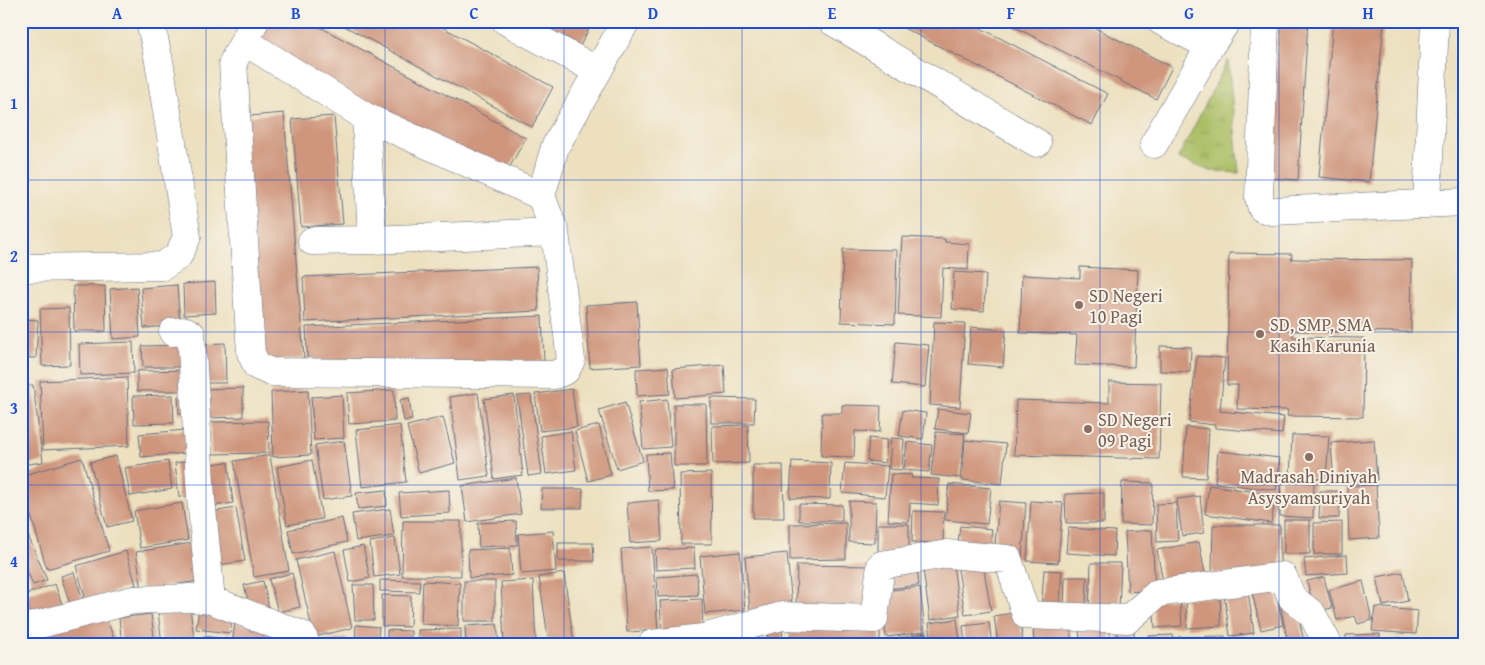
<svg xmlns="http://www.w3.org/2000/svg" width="1485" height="665" font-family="'Gentium Book Plus',serif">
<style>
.park{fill:url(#park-tufts);stroke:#62765e}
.building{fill:#cf967d}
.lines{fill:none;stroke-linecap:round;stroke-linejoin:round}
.minor-casing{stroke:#646d80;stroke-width:29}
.minor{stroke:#fff;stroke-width:28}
.grid{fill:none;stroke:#1d4ed8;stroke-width:1;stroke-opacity:0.55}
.education-dot{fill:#8d6e63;stroke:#f7f3e8;stroke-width:2}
.labels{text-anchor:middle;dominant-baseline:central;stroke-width:4;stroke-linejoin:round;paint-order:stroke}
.education-label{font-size:18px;fill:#785e54;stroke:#f7f3e8;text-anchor:start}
.neatline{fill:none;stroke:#1d4ed8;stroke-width:2}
.grid-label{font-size:16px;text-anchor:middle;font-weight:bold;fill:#1d4ed8}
</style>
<defs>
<pattern id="park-tufts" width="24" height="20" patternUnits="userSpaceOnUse" patternTransform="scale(1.25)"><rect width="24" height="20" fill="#a9bc5f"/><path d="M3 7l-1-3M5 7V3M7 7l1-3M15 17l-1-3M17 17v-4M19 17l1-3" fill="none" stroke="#899952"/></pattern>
</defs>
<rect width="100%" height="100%" fill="#f7f3e8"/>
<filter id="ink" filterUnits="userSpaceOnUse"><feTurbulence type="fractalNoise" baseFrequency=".02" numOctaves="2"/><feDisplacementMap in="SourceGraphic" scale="10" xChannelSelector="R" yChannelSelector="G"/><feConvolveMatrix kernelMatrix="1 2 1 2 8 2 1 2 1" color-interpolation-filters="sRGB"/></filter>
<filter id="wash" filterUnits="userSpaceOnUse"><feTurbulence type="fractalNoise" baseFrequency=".0096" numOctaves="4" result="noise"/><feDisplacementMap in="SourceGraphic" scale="20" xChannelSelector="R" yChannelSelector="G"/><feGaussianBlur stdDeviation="1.12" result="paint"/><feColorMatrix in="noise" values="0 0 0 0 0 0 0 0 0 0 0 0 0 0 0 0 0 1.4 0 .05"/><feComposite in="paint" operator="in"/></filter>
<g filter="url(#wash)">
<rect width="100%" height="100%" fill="#ece0bf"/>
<path class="park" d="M1228 60 1239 173 1210 171 1178 158Z"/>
<g id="blocks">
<path class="building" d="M260 21H309L526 138 504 177 249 41Z
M335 21H431L553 87 532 127Z
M536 21H593L580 46Z
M890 21H967L1108 94 1092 125Z
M1003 21H1081L1172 67 1156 99Z
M1279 21H1308L1298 180 1269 178Z
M1333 21H1384L1369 182 1319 177Z
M284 113 304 358 259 363 239 117Z
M334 116 343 224 301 227 292 119Z
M902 237 945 239V242L969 244 968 270 943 268 941 317 898 315Z
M843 249 897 250 895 324 841 322Z
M1229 253 1292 254 1291 259 1412 260 1411 332 1293 331V337L1364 338 1363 417 1287 416 1288 410 1237 409 1238 385H1227Z
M537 267 539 311 305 322 303 277Z
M1080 267 1138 270 1134 367 1075 365 1077 335 1020 333 1022 275 1080 278Z
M954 272 986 274 984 311 952 309Z
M215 282 216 313 184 315 183 284Z
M177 285 180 325 144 328 141 288Z
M73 286H105L106 331H74Z
M137 287 140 337 113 339 110 289Z
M637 302 641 365 590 368 586 305Z
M69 308 70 365 42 366 40 309Z
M542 316 544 361 308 372 306 327Z
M21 319 38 320 36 358H21Z
M934 322 965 323 960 407 930 405Z
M971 327 1006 330 1003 367 968 364Z
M133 342 134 373 80 375 79 344Z
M896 342 929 345 925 387 892 384Z
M225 343 226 383H199L198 344Z
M186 345 187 367H143L142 346Z
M1160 346 1191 347 1190 372 1160 371Z
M1197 356 1225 358 1220 411 1284 417 1282 434 1215 428V425L1189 422Z
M724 365 726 394 675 398 673 369Z
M668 367 670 394 637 396 636 369Z
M190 370V391H137V371Z
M127 377 129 446 43 450 40 381Z
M1109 382 1161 383 1159 459 1014 455 1016 400 1109 403Z
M33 385 43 462 21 465V387Z
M243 388V417L205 418 204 389Z
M572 389 577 427 540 431 535 394Z
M308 390 311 455 273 457 271 392Z
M394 390 395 421 349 424 347 393Z
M478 393 489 476 460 480 450 397Z
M173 395 174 423 134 424 133 396Z
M192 395 193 413 179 414 178 396Z
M342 395 344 438 314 440 311 397Z
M514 395 523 475 494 479 484 399Z
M531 395 542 474 528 476 517 396Z
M409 398 412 420 404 421 400 400Z
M711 398 755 399 754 423H711Z
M667 399 671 447 643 449 639 402Z
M625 402 643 461 617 469 599 410Z
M674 404H706L707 466H674Z
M842 405 881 406 880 432 855 431 854 457 821 456 822 413H842Z
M938 409 971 413 968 433 935 429Z
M903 410 926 413 923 439 899 436Z
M443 417 455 463 419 473 407 426Z
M268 421 269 453 211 454 210 422Z
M400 425 406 482 362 487 356 430Z
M599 425 611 475 588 481 575 431Z
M748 425 749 463 713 464 712 426Z
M1186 427 1209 429 1206 478 1183 477Z
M186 430 188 453 141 457 139 434Z
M571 431 576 470 546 474 541 436Z
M936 432 965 434 960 478 931 475Z
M1292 435 1329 436 1326 479 1290 477Z
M869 438 887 440 885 463 867 461Z
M891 438 904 439 902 470 889 469Z
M965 440 1006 444 1002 484 962 480Z
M1374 440 1377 480 1334 483 1331 443Z
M344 441 352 496 323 500 315 445Z
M907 442 932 445 929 472 904 470Z
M1218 451 1280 458 1276 490 1215 483Z
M670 453 673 490 648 491 646 454Z
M270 455 289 571 254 577 234 461Z
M116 456 132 521 107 527 90 462Z
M82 458 109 551 47 569 21 483V476Z
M312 460 322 519 287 525 277 467Z
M168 461 172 489 130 496 125 468Z
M188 461 193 495 179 497 175 463Z
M792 461 831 463 830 499 790 498Z
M228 462 233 503 207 507 202 465Z
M845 463 888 466 885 497 842 493Z
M753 465H783L784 518H753Z
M711 473 712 544H681L680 474Z
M891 474 912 475 911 478 939 479 938 505 910 503 909 522 888 521Z
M516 478 521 514 467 522 462 486Z
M1281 479 1314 481 1313 518 1280 516Z
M1122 482 1153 483 1152 525 1121 524Z
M949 484 991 488 987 524 945 520Z
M1209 485 1276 495 1271 523 1205 514Z
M1376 485 1379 538 1349 540 1347 486Z
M542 489H583L582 508H541Z
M386 490 387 506 358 509 356 493Z
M449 490 450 513 401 516 399 493Z
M1320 491H1340L1339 518H1319Z
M1104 493V523H1066L1065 494Z
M1200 496 1204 533 1182 536 1177 499Z
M659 500 662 541 630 543 627 503Z
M849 501 876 502 875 543 849 542Z
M999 501 1026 503 1022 558 994 556Z
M1031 501 1063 503 1058 563 1027 561Z
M182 503 188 540 140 548 134 511Z
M1176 503 1178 541 1157 542 1156 504Z
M799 504 842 505V521H799Z
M236 508 245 561 213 566 205 513Z
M390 509 394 536 356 541 352 514Z
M913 511 944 512 943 543 912 542Z
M342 518 347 542 293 554 288 530Z
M21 519 47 580 33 585 21 556Z
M1284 520H1310V554H1284Z
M403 521H461V576H402Z
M516 521 517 545 479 547 478 523Z
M1342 522V554H1314V523Z
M846 523V559L790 560V524Z
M878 524H909V559H878Z
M1213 525H1280V574L1212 573Z
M960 526 992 529 989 554 957 551Z
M1068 528 1115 531 1114 556 1066 553Z
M1152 530 1155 590 1128 592 1125 532Z
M553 531 556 571 521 574 518 534Z
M395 538 400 574 374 577 370 542Z
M198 542 204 580 142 590 136 552Z
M1199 542 1206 579 1164 587 1157 550Z
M558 543H593L594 561H558Z
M363 546 370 578 350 582 344 550Z
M652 547 658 630 627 632 621 549Z
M510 548 512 575 469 578 468 550Z
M694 548 695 568 656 570 655 550Z
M126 551 136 585 86 600 76 566Z
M335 551 352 628 314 637 296 560Z
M740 552 745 610 705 614 700 556Z
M787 553 792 607 750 611 745 557Z
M1347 555 1348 573 1306 576 1304 559Z
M982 558 991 611 965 615 957 562Z
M1091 563H1121L1119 612 1089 611Z
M21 564 27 576 21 578Z
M953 564 960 615 930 620 923 569Z
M797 565 872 566 871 610 796 608Z
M917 566 919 585 886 589 884 570Z
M1044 570 1062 571 1059 612 1041 611Z
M74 572 83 600 70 604 61 576Z
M1403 572 1408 601 1383 606 1377 577Z
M292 573 300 607 278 612 269 579Z
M564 573 574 644H549L539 577Z
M697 574 698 595 658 597 657 577Z
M1065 577H1087L1086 611 1064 610Z
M1324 577 1332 608 1315 612 1307 581Z
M380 580 420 581 419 592 380 591Z
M533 580 536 644H504L501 582Z
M263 581 269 608 251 613 244 585Z
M423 581 460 583 458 626 421 624Z
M464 581H495V621H464Z
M1363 581 1372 620 1358 624 1355 616 1337 620 1329 590Z
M1274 583 1283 625 1261 630 1251 588Z
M55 584 63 607 32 617 24 595Z
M353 585H373L374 620H355Z
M920 587 925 632 886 637 881 591Z
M1248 591 1254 633 1230 636 1224 594Z
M382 595 411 596 410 627 382 626Z
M1220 597 1221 626 1187 628 1186 598Z
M702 599 703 634 662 636 660 601Z
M1180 599 1182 626 1155 628 1153 600Z
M1296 605 1304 642 1288 644 1281 608Z
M1375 607 1418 611 1416 634 1372 631Z
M190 608 195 644H162L158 612Z
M103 609 116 644H38L35 634Z
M199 609 233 613 230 633 196 629Z
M1019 612 1023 644H998L994 616Z
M151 614 155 644H122L119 618Z
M957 619 960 641 932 644 929 623Z
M1133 622 1135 644H1118L1116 624Z
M235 623 282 630 280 644H232Z
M989 623 992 644H965L963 626Z
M497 624 499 644H466L465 626Z
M1070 624 1072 644H1034L1033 626Z
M356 625 379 627 377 644H355Z
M791 625 880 627V644H790Z
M1109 625 1111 644H1080L1079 628Z
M782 626 783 644H768L767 627Z
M461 629V644H418V630Z
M387 630 411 631V644H387Z
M927 633 929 644H888V641Z
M1380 634V644H1346V635Z
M1173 635 1174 644H1147V636Z
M204 636 226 639 225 644H203Z
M1225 636 1226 642 1247 640 1248 644H1178V637Z
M347 638 348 644H321V643Z
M740 639 764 640V644H740Z
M1383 640H1411V644H1383Z"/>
</g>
</g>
<g filter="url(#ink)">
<use href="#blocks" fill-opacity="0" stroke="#646d80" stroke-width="1"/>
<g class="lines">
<g class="minor-casing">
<path id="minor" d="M255 21 233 62 251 353 257 366 271 372 554 375 566 370 571 360 555 232 541 196 555 147 626 21
M506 21 598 71
M832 21 1037 143
M1161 21 1210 46
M1265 21 1259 198 1262 208 1272 211 1464 202
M244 41 366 117 541 196
M366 117 372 240
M1154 144 1210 46 1227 21
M1427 204 1435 21
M312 241 372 240 555 232
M21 268 163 266 178 256 187 237 159 61 150 21
M173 332 186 331 191 334 201 498 211 600
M21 629 133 600 192 598 211 600 302 635 306 644
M703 638 782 616 874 619 881 565 947 554 1008 559 1026 615 1128 619 1158 593 1283 576 1292 598 1312 614 1328 644
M652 644 703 638V644"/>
</g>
<use href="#minor" class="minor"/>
</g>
</g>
<path class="grid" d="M206 21V644M385 21V644M564 21V644M742 21V644M921 21V644M1100 21V644M1279 21V644M21 180H1464M21 332H1464M21 485H1464"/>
<g class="education-dot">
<circle cx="1079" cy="305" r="5"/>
<circle cx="1260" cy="334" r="5"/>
<circle cx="1088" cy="429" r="5"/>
<circle cx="1309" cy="457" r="5"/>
</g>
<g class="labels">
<g class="education-label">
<text x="1089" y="295">SD Negeri<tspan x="1089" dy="21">10 Pagi</tspan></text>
<text x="1270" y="324">SD, SMP, SMA<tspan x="1270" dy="21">Kasih Karunia</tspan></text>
<text x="1098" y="419">SD Negeri<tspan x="1098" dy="21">09 Pagi</tspan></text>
<text x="1309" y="476" text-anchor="middle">Madrasah Diniyah<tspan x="1309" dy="21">Asysyamsuriyah</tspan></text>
</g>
</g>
<rect width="1485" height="665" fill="none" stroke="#f7f3e8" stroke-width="55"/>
<rect x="28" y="28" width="1430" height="610" class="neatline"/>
<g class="grid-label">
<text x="117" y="19">A</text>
<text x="296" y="19">B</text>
<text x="474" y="19">C</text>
<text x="653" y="19">D</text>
<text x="832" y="19">E</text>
<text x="1011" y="19">F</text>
<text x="1189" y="19">G</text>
<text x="1368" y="19">H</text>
<text x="14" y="109">1</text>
<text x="14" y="262">2</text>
<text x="14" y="414">3</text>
<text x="14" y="567">4</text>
</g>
</svg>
